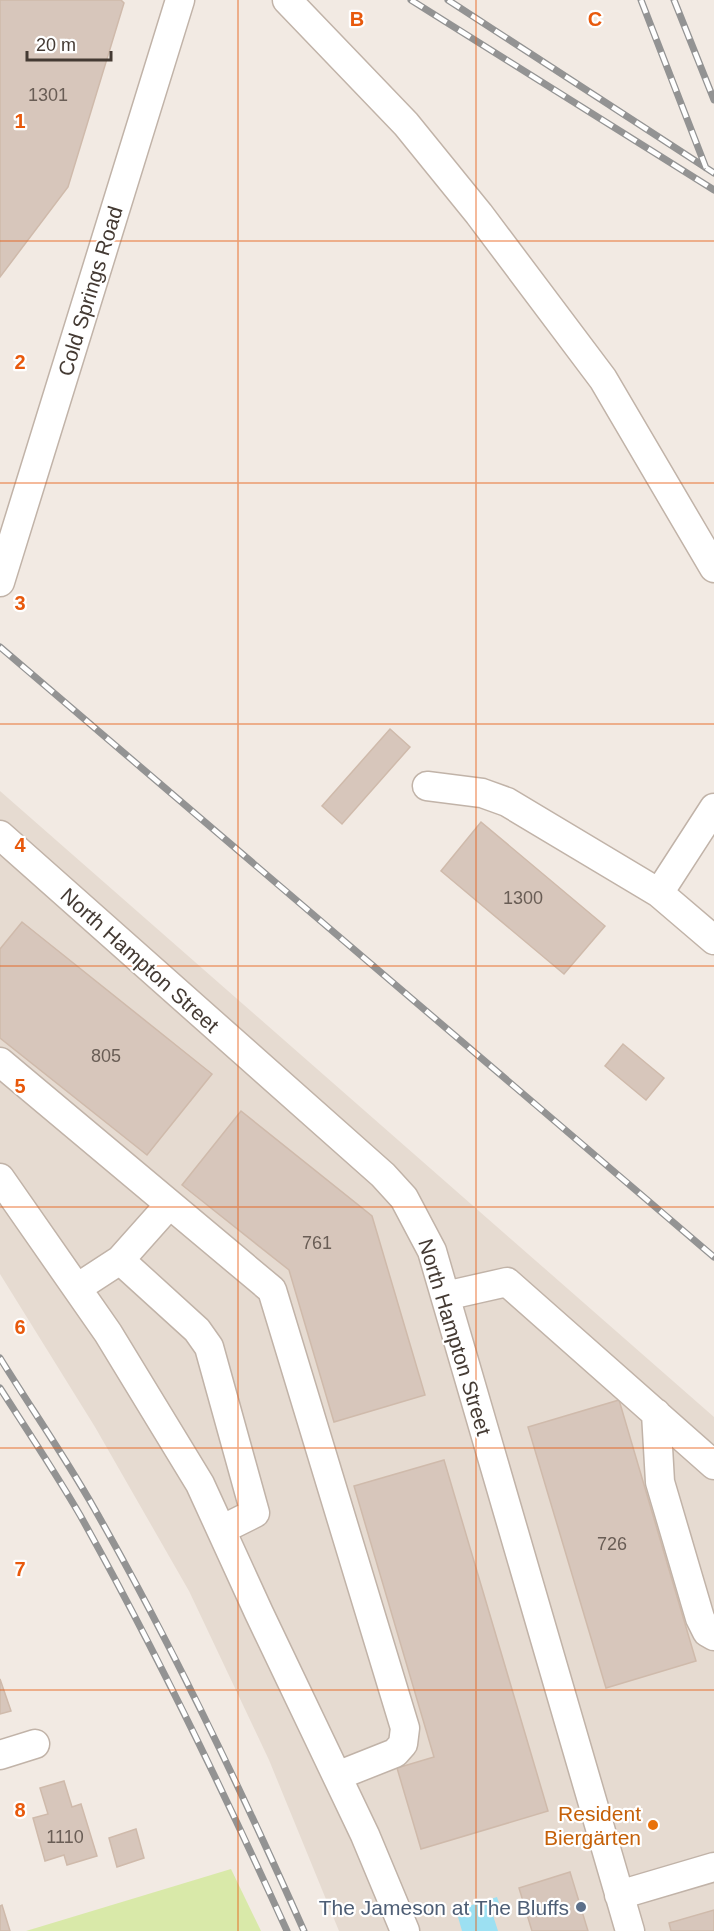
<svg xmlns="http://www.w3.org/2000/svg" width="714" height="1931" font-family="Arial,sans-serif">
<style>
.residential{fill:#e6dbd1}
.green{fill:#d9e9a9}
.water{fill:#9ce0f2}
.building{fill:#d7c6bb;stroke:#cfbaab;stroke-width:1.5}
.lines{fill:none;stroke-linecap:round;stroke-linejoin:round}
.minor-casing{stroke:#c1b3a8;stroke-width:31}
.minor{stroke:#fff;stroke-width:28}
.rail-casing{stroke:#939393;stroke-width:7}
.rail{stroke:#fff;stroke-width:4.5;stroke-dasharray:14;stroke-linecap:butt}
.grid{fill:none;stroke:#e8590c;stroke-width:1.5;stroke-opacity:0.55}
.food-dot{fill:#e8710a;stroke:#fff;stroke-width:2}
.service-dot{fill:#5c6f8a;stroke:#fff;stroke-width:2}
.labels{text-anchor:middle;dominant-baseline:central;stroke-width:4.5;stroke-linejoin:round;paint-order:stroke}
.number-label{font-size:18px;fill:#695d55}
.street-label{font-size:21px;fill:#443a33;stroke:#fff}
.food-label{font-size:21px;fill:#c56008;stroke:#fff;text-anchor:end}
.service-label{font-size:21px;fill:#4e5e75;stroke:#fff;text-anchor:end}
.grid-label{font-size:20px;text-anchor:middle;font-weight:bold;fill:#e8590c;stroke:#fff;stroke-width:4.5;stroke-linejoin:round;paint-order:stroke}
</style>
<rect width="100%" height="100%" fill="#f2eae3"/>
<path class="residential" d="M0 791 714 1417V1931H339L269 1760 189 1591 95 1427 0 1274Z"/>
<path class="green" d="M231 1869 261 1931H26Z"/>
<path class="water" d="M497 1897 500 1906 491 1909 498 1931H462L456 1910Z"/>
<path class="building" d="M0 0H121L124 3 68 187 0 277Z
M390 729 410 747 342 824 322 806Z
M481 822 605 926 564 974 441 871Z
M22 922 212 1074 147 1155 0 1038V949Z
M623 1044 664 1078 646 1100 605 1066Z
M241 1111 372 1216 425 1395 334 1422 289 1270 182 1185Z
M619 1400 696 1661 606 1688 528 1427Z
M444 1460 548 1811 421 1849 397 1768 434 1757 354 1486Z
M0 1679 11 1711 0 1714Z
M64 1781 72 1807 81 1804 97 1856 67 1865 64 1855 45 1861 33 1818 48 1814 40 1788Z
M136 1829 144 1858 117 1867 109 1838Z
M570 1872 588 1931H532L519 1888Z
M2 1905 10 1931H0V1906Z
M714 1910V1931H671L669 1923Z"/>
<g class="lines">
<g class="minor-casing">
<path id="minor" d="M287 0 406 124 479 214 603 379 714 568
M0 582 180 0
M427 786 482 793 507 802 659 893
M714 808 659 893 714 940
M0 835 383 1175 404 1198 432 1251 630 1931
M0 1062 272 1290 405 1728 403 1744 395 1753 337 1776
M0 1178 108 1333 200 1484 259 1613 365 1835 405 1931
M120 1260 197 1330 209 1347 255 1513 221 1530
M77 1288 120 1260 169 1205
M445 1296 507 1282 714 1465
M656 1413 660 1482 700 1618 707 1632 714 1636
M0 1755 35 1744
M619 1895 714 1867"/>
</g>
<use href="#minor" class="minor"/>
<g class="rail-casing">
<path id="rail" d="M411 0 714 190
M448 0 714 173
M641 0 706 168
M674 0 714 100
M0 647 714 1257
M0 1358C31 1408 65 1457 94 1508 172 1645 240 1787 304 1931
M0 1388C27 1430 55 1472 80 1515 156 1651 223 1790 287 1931"/>
</g>
<use href="#rail" class="rail"/>
</g>
<path class="grid" d="M238 0V1931M476 0V1931M0 241H714M0 483H714M0 724H714M0 966H714M0 1207H714M0 1448H714M0 1690H714"/>
<circle class="food-dot" cx="653" cy="1825" r="6"/>
<circle class="service-dot" cx="581" cy="1907" r="6"/>
<g class="labels">
<g class="number-label">
<text x="48" y="95">1301</text>
<text x="523" y="898">1300</text>
<text x="106" y="1056">805</text>
<text x="317" y="1243">761</text>
<text x="612" y="1544">726</text>
<text x="65" y="1837">1110</text>
</g>
<g class="street-label">
<text transform="translate(90 291) rotate(-73)">Cold Springs Road</text>
<text transform="translate(140 960) rotate(42)">North Hampton Street</text>
<text transform="translate(455 1337) rotate(73)">North Hampton Street</text>
</g>
<g class="food-label">
<text x="641" y="1813">Resident<tspan x="641" dy="24">Biergärten</tspan></text>
</g>
<g class="service-label">
<text x="569" y="1907">The Jameson at The Bluffs</text>
</g>
</g>
<g class="grid-label">
<text x="357" y="26">B</text>
<text x="595" y="26">C</text>
<text x="20" y="128">1</text>
<text x="20" y="369">2</text>
<text x="20" y="610">3</text>
<text x="20" y="852">4</text>
<text x="20" y="1093">5</text>
<text x="20" y="1334">6</text>
<text x="20" y="1576">7</text>
<text x="20" y="1817">8</text>
</g>
<path d="M27 51v9h84v-9" fill="none" stroke="#443a33" stroke-width="3"/>
<text x="36" y="51" font-size="18" fill="#443a33" stroke="#ffffff" stroke-width="4.5" paint-order="stroke">20 m</text>
</svg>
